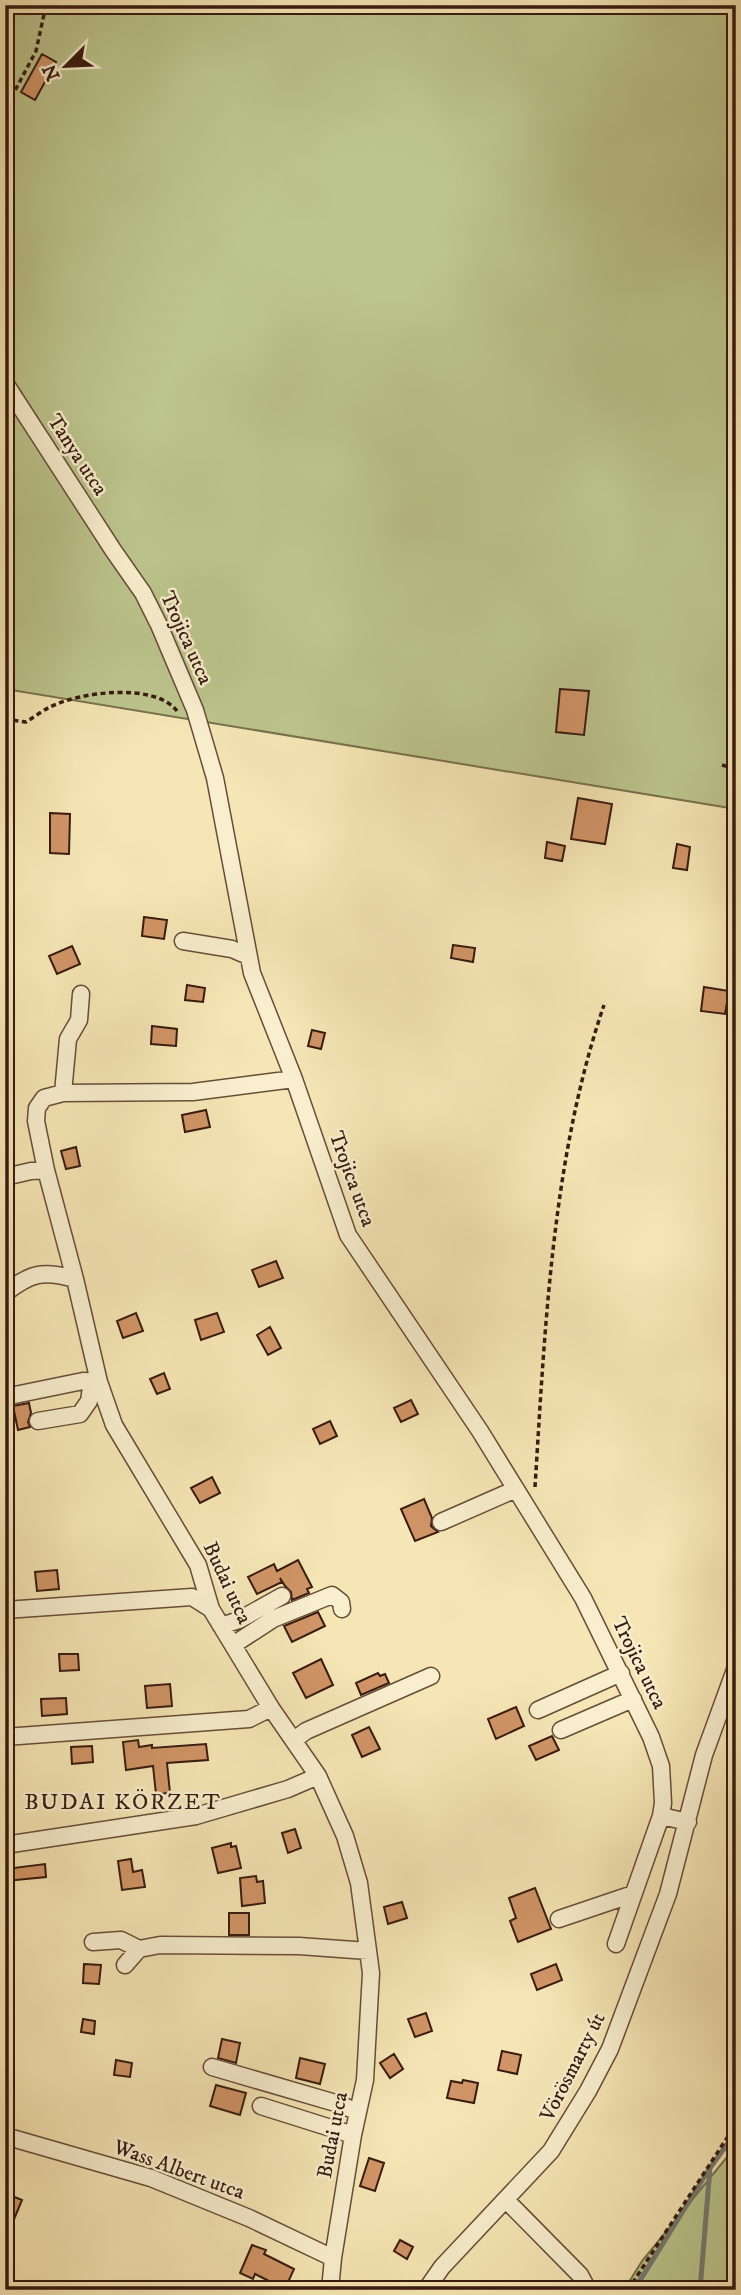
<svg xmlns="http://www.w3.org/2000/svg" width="741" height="2295" font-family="'IM FELL DW Pica',serif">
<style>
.green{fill:#bcc58d;stroke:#7a704e;stroke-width:2}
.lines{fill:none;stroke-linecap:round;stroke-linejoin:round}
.stream{stroke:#757c72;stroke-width:5}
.building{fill:#d19567;stroke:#371a0f;stroke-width:2}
.minor-casing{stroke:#674d38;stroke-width:19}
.path{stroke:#371a0f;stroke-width:3.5;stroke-dasharray:5 3.5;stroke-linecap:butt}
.minor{stroke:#f9efcf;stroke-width:16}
.labels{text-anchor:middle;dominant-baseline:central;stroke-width:5;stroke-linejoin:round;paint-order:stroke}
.street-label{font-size:21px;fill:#371a0f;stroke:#f9efcf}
.neighbourhood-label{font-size:23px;letter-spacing:2px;fill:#371a0f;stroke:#f9efcf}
</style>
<rect width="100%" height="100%" fill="#f6e6b5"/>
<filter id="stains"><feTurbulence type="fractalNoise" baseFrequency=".00286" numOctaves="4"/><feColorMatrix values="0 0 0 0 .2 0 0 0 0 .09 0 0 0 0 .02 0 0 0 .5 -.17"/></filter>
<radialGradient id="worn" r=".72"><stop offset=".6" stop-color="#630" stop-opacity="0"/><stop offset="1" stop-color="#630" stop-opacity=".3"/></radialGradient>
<path class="green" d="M5 5H736V809L5 689Z
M736 2146V2290H624L642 2261Z"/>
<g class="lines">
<path class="stream" d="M634 2290 708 2171
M700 2290 710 2168 736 2132"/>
</g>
<path class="building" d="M42 54 56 62 35 100 21 92Z
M560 689 589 691 584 735 556 732Z
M578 798 612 804 605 844 571 839Z
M50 813 70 814 69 854 50 853Z
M547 842 565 846 562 861 545 858Z
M677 844 690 847 687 870 673 868Z
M144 917 167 920 164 939 142 936Z
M453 945 475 948 473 962 451 958Z
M72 946 80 964 57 974 49 956Z
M187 985 205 988 203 1002 185 1000Z
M704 987 729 991 725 1014 701 1011Z
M152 1026 177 1029 176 1046 151 1044Z
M312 1030 325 1033 321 1049 308 1046Z
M206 1110 210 1127 185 1132 182 1115Z
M76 1147 80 1166 66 1169 61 1151Z
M276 1261 283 1278 259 1287 252 1270Z
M136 1313 143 1331 123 1338 117 1321Z
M217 1313 224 1332 201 1340 195 1320Z
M270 1327 281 1348 268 1355 257 1335Z
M164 1373 170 1389 157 1394 150 1379Z
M411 1400 418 1414 401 1422 394 1408Z
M29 1403 31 1413 28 1422 30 1427 18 1430 13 1406Z
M330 1421 337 1436 320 1444 313 1429Z
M212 1477 220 1493 200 1503 191 1488Z
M424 1499 432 1518 431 1526 438 1532 415 1541 401 1509Z
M298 1560 312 1587 307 1589 309 1593 292 1600 291 1592 285 1586 280 1578 282 1582 257 1594 248 1577 274 1564 277 1571Z
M57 1570 59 1589 37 1591 35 1572Z
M318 1612 325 1626 292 1642 284 1626Z
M59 1654H78L79 1670 60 1671Z
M321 1659 333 1685 306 1698 293 1673Z
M378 1673 380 1676 385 1674 389 1683 361 1695 356 1683Z
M170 1684 172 1706 147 1708 145 1686Z
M66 1698 67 1714 42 1716 41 1699Z
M516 1707 524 1726 496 1739 488 1719Z
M369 1727 380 1749 362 1757 352 1735Z
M552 1736 559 1750 536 1760 529 1746Z
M138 1740 139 1747 152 1745V1748L206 1744 208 1760 167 1763 170 1793 156 1794 153 1766 126 1770 123 1742Z
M92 1746 93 1762 72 1764 71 1747Z
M295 1829 301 1848 288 1853 282 1833Z
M231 1843V1847L236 1846 241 1868 218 1873 212 1848Z
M131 1859 133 1872 142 1870 145 1887 122 1890 118 1861Z
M45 1864 46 1877 6 1881 5 1869Z
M256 1876 257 1882 263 1881 265 1903 242 1906 240 1878Z
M535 1888 551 1929 518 1942 510 1921 516 1918 509 1898Z
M402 1902 407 1918 388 1924 384 1907Z
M229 1913H249V1935H229Z
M84 1964 101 1965 99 1984 83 1983Z
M556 1964 562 1980 537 1990 531 1974Z
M426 2013 432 2031 415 2037 408 2019Z
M83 2019 95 2021 94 2034 81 2032Z
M222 2039 240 2043 236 2063 218 2058Z
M502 2051 521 2055 517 2074 498 2070Z
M394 2054 403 2069 390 2078 380 2063Z
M300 2058 325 2064 320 2084 296 2078Z
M116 2060 132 2063 130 2077 114 2075Z
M463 2080 478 2083 474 2103 447 2098 451 2081 462 2083Z
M216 2085 246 2093 240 2115 210 2106Z
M369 2158 384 2163 375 2191 360 2186Z
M5 2193 22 2200 5 2241Z
M400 2240 413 2247 407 2259 394 2251Z
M252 2245 266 2250 264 2254 294 2269 285 2289 255 2274 253 2279 240 2273Z"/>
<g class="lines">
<g class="minor-casing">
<path id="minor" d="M5 383 113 550 143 593 159 625 195 710 215 778 252 973 294 1079 348 1235 480 1431 583 1598 651 1737 661 1766 663 1803 661 1816 688 1822
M183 941 232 949 248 956
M294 1079 193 1092 63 1093 44 1098 37 1108 36 1121 46 1170 75 1279 99 1382 114 1425 198 1565 211 1609 271 1708 318 1776 345 1836 359 1883 371 1973 365 2080 353 2135 333 2258 330 2290
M63 1093 68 1039 79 1020 81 994
M5 1177 31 1171 46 1170
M5 1293C31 1273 42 1270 75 1279
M5 1397 83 1381 99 1382
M38 1421 80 1414 89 1401 92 1381
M441 1522 516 1489
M5 1610 192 1597 211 1609
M221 1626 239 1620 282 1596
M233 1645 273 1619 332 1595 341 1602 342 1609
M538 1710 621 1673
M561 1730 633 1699
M5 1737 249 1719 271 1708
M294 1740 306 1731 431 1676
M5 1845 196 1816 288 1789 318 1776
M559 1919 633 1894
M93 1942 121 1940 139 1949
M616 1944 661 1816
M125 1965 139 1949 160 1945 299 1946 368 1951
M212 2067 339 2104 358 2112
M261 2106 353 2135
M5 2136 151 2178 249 2218 333 2258
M506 2200 580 2275 588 2290
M426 2290 442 2267 551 2151 588 2091 610 2049 668 1894 704 1755 736 1667"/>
</g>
<path class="path" d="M5 103 11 98 36 51 46 5
M5 719 26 722C34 717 42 711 50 707 79 692 155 682 177 711
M722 765 736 769
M535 1487C545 1328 552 1157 604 1005
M628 2290 736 2124"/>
<use href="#minor" class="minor"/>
</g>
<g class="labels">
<g class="street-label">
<text transform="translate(77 455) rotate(57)">Tanya utca</text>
<text transform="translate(186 638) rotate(66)">Trojica utca</text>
<text transform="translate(352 1179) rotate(70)">Trojica utca</text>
<text transform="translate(227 1583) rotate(65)">Budai utca</text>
<text transform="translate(639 1663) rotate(64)">Trojica utca</text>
<text transform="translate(573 2067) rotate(-63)">Vörösmarty út</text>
<text transform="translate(333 2135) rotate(-79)">Budai utca</text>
<text transform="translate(179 2170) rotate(20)">Wass Albert utca</text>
</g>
<g class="neighbourhood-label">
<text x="123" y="1802">BUDAI KÖRZET</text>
</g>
</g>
<rect width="741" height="2295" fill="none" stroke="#f6e6b5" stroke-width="28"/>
<rect x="7" y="7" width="727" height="2281" fill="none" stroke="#371a0f" stroke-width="3.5"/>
<rect x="14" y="14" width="713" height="2267" fill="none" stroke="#371a0f" stroke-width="2"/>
<g transform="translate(66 66) rotate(246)" stroke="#f9efcf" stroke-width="5" paint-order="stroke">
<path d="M0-5L12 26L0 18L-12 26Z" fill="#371a0f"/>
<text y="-10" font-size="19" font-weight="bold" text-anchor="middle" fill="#371a0f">N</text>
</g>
<rect width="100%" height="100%" filter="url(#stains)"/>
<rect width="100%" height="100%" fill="url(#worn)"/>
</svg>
